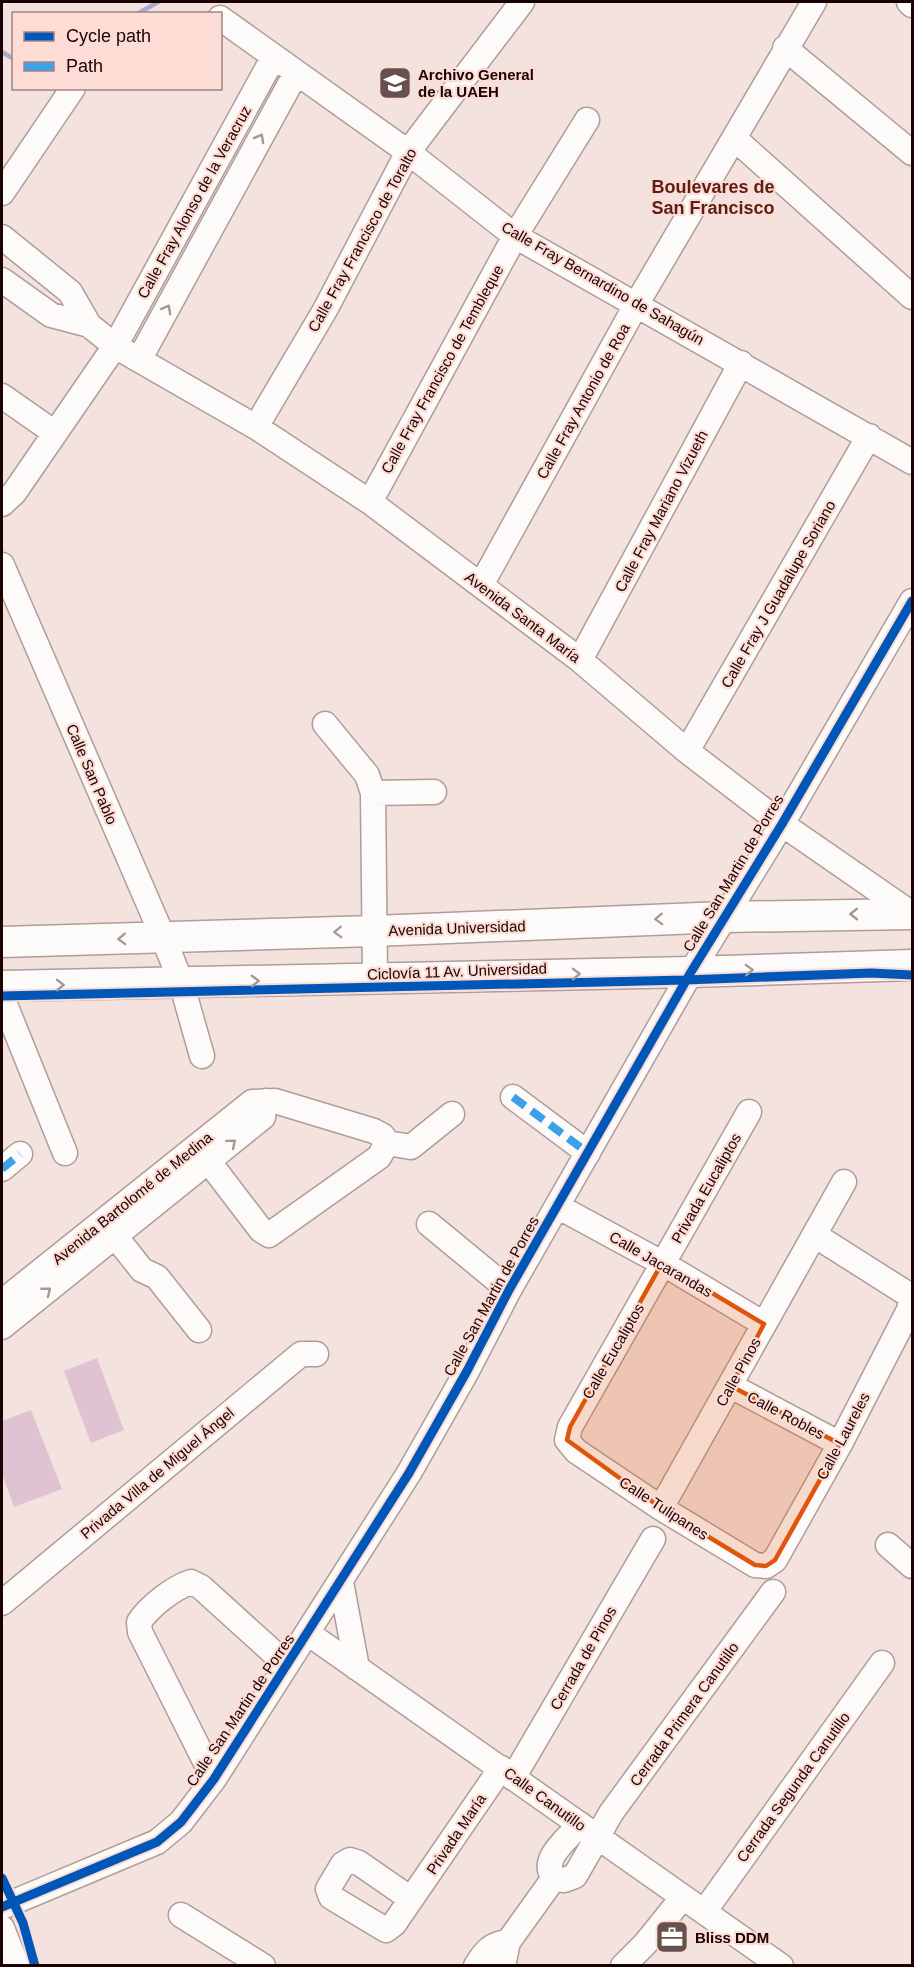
<svg xmlns="http://www.w3.org/2000/svg" width="914" height="1967" font-family="Arial,sans-serif">
<style>
.green{fill:#dfc3d2}
.lines{fill:none;stroke-linecap:round;stroke-linejoin:round}
.stream{stroke:#a5abd1;stroke-width:4.5}
.minor-casing{stroke:#b09c98;stroke-width:27}
.major-casing{stroke:#b09c98;stroke-width:33}
.minor{stroke:#fdfbfa;stroke-width:24}
.major{stroke:#fdfbfa;stroke-width:30}
.quiet{stroke:#3da1e9;stroke-width:8;stroke-dasharray:15 8;stroke-linecap:butt}
.cycleway-casing{stroke:#fcdcd5;stroke-width:13}
.cycleway{stroke:#0057b8;stroke-width:9}
.oneway{stroke:#a39896}
.marked{fill:#de550b;fill-opacity:0.2;stroke:#de550b;stroke-width:4.5;stroke-linejoin:round}
.labels{text-anchor:middle;dominant-baseline:central;stroke-width:4.5;stroke-linejoin:round;paint-order:stroke}
.poi-label{font-size:15px;font-weight:bold;fill:#1b0301;stroke:#fcdcd5;text-anchor:start}
.street-label{font-size:15px;fill:#1b0301;stroke:#fcdcd5}
.quarter-label{font-size:18px;font-weight:bold;fill:#5c1e14;stroke:#fcdcd5}
</style>
<rect width="100%" height="100%" fill="#f3e2de"/>
<path class="green" d="M97 1358 124 1430 91 1443 64 1371Z
M31 1410 62 1489 14 1507 2 1474V1421Z"/>
<g class="lines">
<path class="stream" d="M137 14 158 2
M2 52 14 59"/>
<g class="minor-casing">
<path id="minor" d="M909 2 912 5
M220 18 408 152 515 236 912 462
M785 48 912 153
M734 138 912 297
M2 193 73 88
M2 237 70 292 89 325 115 346 256 427 370 502 580 660 687 751 782 824 912 914
M2 280 51 315 89 325
M139 360 296 73
M2 396 55 433
M256 427 325 310 408 152 522 2
M370 502 515 236 587 120
M2 504 14 493 115 346 273 58
M2 565 163 937 181 982 202 1056
M481 585 636 305 814 2
M580 660 741 363
M325 724 367 775 373 793 375 978
M687 751 869 436
M373 793 434 792
M2 997 65 1153
M513 1097 588 1153
M749 1112 570 1427 567 1440 576 1451 661 1508 755 1565 766 1566 775 1560 840 1444 909 1310 911 1300 906 1293 816 1236
M387 1143 411 1147 452 1114
M209 1162 261 1230 269 1235 379 1157 387 1143
M2 1169 20 1154
M557 1206 662 1263 764 1324
M429 1224 509 1290
M115 1236 142 1270 157 1277 199 1330
M2 1302 252 1102 275 1101 374 1131 383 1136 387 1143
M2 1327 263 1117 265 1101
M731 1386 840 1444
M661 1508 844 1182
M888 1545 912 1566
M341 1582 357 1668
M2 1603 301 1354H316
M309 1634 781 1966
M513 1778 653 1539
M214 1779 140 1632 139 1622C150 1606 173 1588 191 1582L201 1587 286 1664
M580 1824C568 1839 539 1859 554 1878L564 1880 575 1876 611 1813 773 1592
M411 1899 359 1863 350 1860 343 1864 328 1889 331 1897 386 1930 394 1924 501 1768
M2 1907 157 1842 181 1822 214 1779 409 1473 467 1371 509 1290 691 972 782 824 912 601
M704 1912 882 1663
M181 1915 263 1966
M2 1928 17 1966
M476 1966C485 1951 491 1944 508 1942
M503 1966 508 1942 554 1878
M623 1966 645 1944 683 1897"/>
</g>
<g class="major-casing">
<path id="major" d="M2 942 374 931 724 917 912 914
M2 986 691 972 912 965"/>
</g>
<use href="#minor" class="minor"/>
<use href="#major" class="major"/>
<path class="quiet" d="M513 1097 588 1153
M2 1169 20 1154"/>
<g class="cycleway-casing">
<path id="cycleway" d="M2 996 686 980 871 973 912 975
M2 1878 23 1923 35 1966
M2 1907 157 1842 181 1822 214 1779 409 1473 467 1371 509 1290 691 972 782 824 912 601"/>
</g>
<use href="#cycleway" class="cycleway"/>
</g>
<defs><path id="oneway-chevron" d="M-2-3.5L2.5 0L-2 3.5" fill="none" stroke-width="1.6" stroke-linecap="round" stroke-linejoin="round" transform="scale(1.5)"/></defs>
<g class="oneway">
<use href="#oneway-chevron" transform="translate(260 138) rotate(-61)"/>
<use href="#oneway-chevron" transform="translate(167 309) rotate(-61)"/>
<use href="#oneway-chevron" transform="translate(854 914) rotate(-180)"/>
<use href="#oneway-chevron" transform="translate(659 919) rotate(178)"/>
<use href="#oneway-chevron" transform="translate(338 932) rotate(178)"/>
<use href="#oneway-chevron" transform="translate(122 939) rotate(178)"/>
<use href="#oneway-chevron" transform="translate(749 970) rotate(-2)"/>
<use href="#oneway-chevron" transform="translate(576 974) rotate(-1)"/>
<use href="#oneway-chevron" transform="translate(255 981) rotate(-1)"/>
<use href="#oneway-chevron" transform="translate(60 985) rotate(-1)"/>
<use href="#oneway-chevron" transform="translate(232 1143) rotate(-40)"/>
<use href="#oneway-chevron" transform="translate(47 1291) rotate(-39)"/>
</g>
<path class="marked" d="M662 1263 764 1324 731 1386 840 1444 775 1560 766 1566 755 1565 661 1508 567 1440 570 1427Z"/>
<defs>
<g id="university-square" transform="scale(1.725)"><rect x="-9" y="-9" width="18" height="18" rx="4" fill="#67514e" stroke="#fcdcd5"/><path d="M0-5L7-2L0 1L-7-2ZM-4 1L0 2.5L4 1V4Q0 6-4 4Z" fill="#fff"/></g>
<g id="office-square" transform="scale(1.725)"><rect x="-9" y="-9" width="18" height="18" rx="4" fill="#67514e" stroke="#fcdcd5"/><path d="M-6-3h4V-5.5h4V-3h4V5H-6ZM-1-4.5V-3h2v-1.5ZM-6 0V1H6V0Z" fill="#fff"/></g>
</defs>
<g fill-rule="evenodd">
<use href="#university-square" x="395" y="83"/>
<use href="#office-square" x="672" y="1937"/>
</g>
<g class="labels">
<g class="poi-label">
<text x="418" y="74">Archivo General<tspan x="418" dy="17">de la UAEH</tspan></text>
<text x="695" y="1937">Bliss DDM</text>
</g>
<g class="street-label">
<text transform="translate(194 202) rotate(-61)">Calle Fray Alonso de la Veracruz</text>
<text transform="translate(362 240) rotate(-61)">Calle Fray Francisco de Toralto</text>
<text transform="translate(603 283) rotate(30)">Calle Fray Bernardino de Sahagún</text>
<text transform="translate(442 369) rotate(-61)">Calle Fray Francisco de Tembleque</text>
<text transform="translate(583 401) rotate(-61)">Calle Fray Antonio de Roa</text>
<text transform="translate(661 511) rotate(-62)">Calle Fray Mariano Vizueth</text>
<text transform="translate(778 594) rotate(-60)">Calle Fray J Guadalupe Soriano</text>
<text transform="translate(523 617) rotate(37)">Avenida Santa María</text>
<text transform="translate(92 774) rotate(67)">Calle San Pablo</text>
<text transform="translate(733 873) rotate(-59)">Calle San Martin de Porres</text>
<text transform="translate(457 928) rotate(-2)">Avenida Universidad</text>
<text transform="translate(457 971) rotate(-2)">Ciclovía 11 Av. Universidad</text>
<text transform="translate(706 1188) rotate(-60)">Privada Eucaliptos</text>
<text transform="translate(132 1198) rotate(-39)">Avenida Bartolomé de Medina</text>
<text transform="translate(661 1264) rotate(30)">Calle Jacarandas</text>
<text transform="translate(491 1296) rotate(-61)">Calle San Martin de Porres</text>
<text transform="translate(613 1351) rotate(-60)">Calle Eucaliptos</text>
<text transform="translate(738 1372) rotate(-61)">Calle Pinos</text>
<text transform="translate(786 1415) rotate(28)">Calle Robles</text>
<text transform="translate(843 1436) rotate(-62)">Calle Laureles</text>
<text transform="translate(157 1473) rotate(-40)">Privada Villa de Miguel Ángel</text>
<text transform="translate(664 1508) rotate(33)">Calle Tulipanes</text>
<text transform="translate(583 1658) rotate(-60)">Cerrada de Pinos</text>
<text transform="translate(240 1710) rotate(-56)">Calle San Martin de Porres</text>
<text transform="translate(684 1714) rotate(-54)">Cerrada Primera Canutillo</text>
<text transform="translate(793 1787) rotate(-54)">Cerrada Segunda Canutillo</text>
<text transform="translate(545 1799) rotate(36)">Calle Canutillo</text>
<text transform="translate(456 1834) rotate(-56)">Privada María</text>
</g>
<g class="quarter-label">
<text x="713" y="187">Boulevares de<tspan x="713" dy="21">San Francisco</tspan></text>
</g>
</g>
<rect width="914" height="1967" fill="none" stroke="#1b0301" stroke-width="6"/>
<rect x="12" y="12" width="210" height="78" fill="#fcdcd5" stroke="#a28580" stroke-width="1.5"/>
<rect x="24" y="32" width="30" height="9" fill="#0057b8" stroke="#a28580" stroke-width="1.5"/>
<text x="66" y="42" font-size="18" fill="#1b0301">Cycle path</text>
<rect x="24" y="62" width="30" height="9" fill="#3da1e9" stroke="#a28580" stroke-width="1.5"/>
<text x="66" y="72" font-size="18" fill="#1b0301">Path</text>
</svg>
